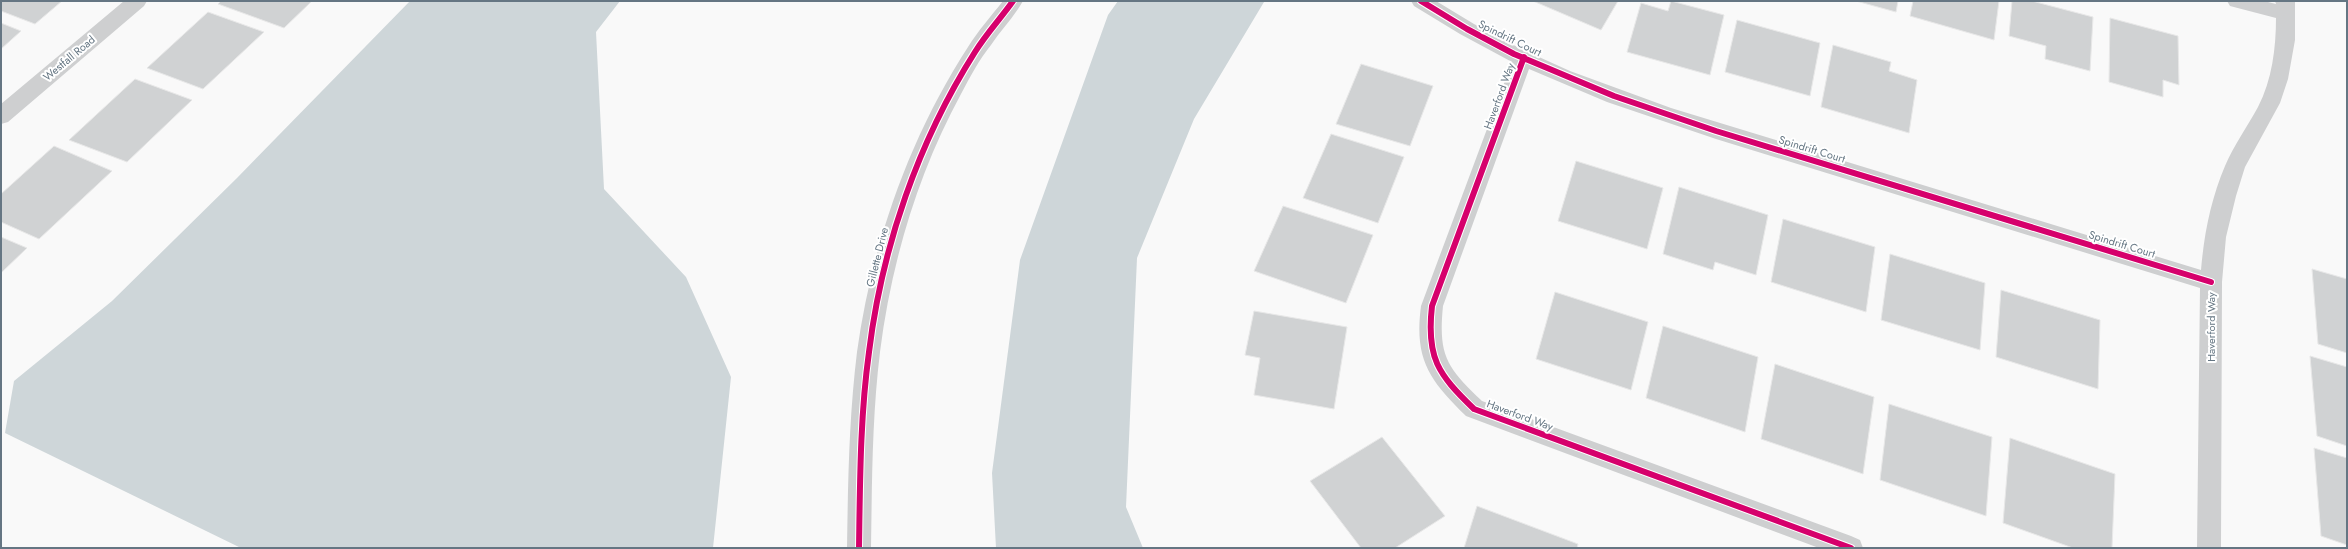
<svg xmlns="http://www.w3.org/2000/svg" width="2348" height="549" font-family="Jost,sans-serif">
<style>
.water{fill:#ced6d9}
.building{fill:#d0d2d3;stroke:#e8e8e8}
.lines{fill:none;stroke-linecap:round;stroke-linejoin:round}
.minor{fill:#cecfd0;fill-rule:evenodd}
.cycleway-casing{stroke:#fff;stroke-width:8}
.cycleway{stroke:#d6006c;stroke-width:6}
.labels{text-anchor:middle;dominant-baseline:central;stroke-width:4;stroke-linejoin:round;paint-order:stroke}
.street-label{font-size:11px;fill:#657683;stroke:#fff}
</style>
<rect width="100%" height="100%" fill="#f9f9f9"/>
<path class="water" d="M410 1H620L596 32 604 189 686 277 731 377 713 548H241L5 433 14 381 112 301 237 178Z
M1118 1 1264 2 1194 119 1137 258 1126 507 1143 548H996L992 473 1020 260 1108 15Z"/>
<path class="building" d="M1 1H62L35 24 1 11Z
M221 1H312L284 28 218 4Z
M1533 1H1618L1601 30Z
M1671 1 1724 15 1710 75 1627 52 1641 3 1668 11Z
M1856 1H1898L1896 12Z
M1913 1H1999L1994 40 1910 16Z
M2012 1H2032L2093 17 2090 71 2045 59 2046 46 2009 36Z
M208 12 264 32 203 89 147 68Z
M2110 18 2178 36 2179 85 2163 80V97L2109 82Z
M1737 20 1820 43 1810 96 1725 72Z
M1 23 21 31 1 49Z
M1833 45 1891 62 1889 71 1917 80 1909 133 1821 107Z
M1361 64 1433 86 1410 146 1336 124Z
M135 79 192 100 127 162 69 140Z
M1331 134 1404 157 1378 223 1303 198Z
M54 146 112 171 39 239 1 222V194Z
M1576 161 1663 188 1647 249 1558 221Z
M1679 187 1768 215 1756 275 1715 262 1713 270 1663 254Z
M1283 206 1373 235 1346 303 1254 271Z
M1783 219 1875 247 1866 312 1771 282Z
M1 237 27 248 1 273Z
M1890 254 1985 283 1980 350 1881 320Z
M2312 269 2347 279V353L2318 344Z
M2001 290 2100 320 2098 389 1996 357Z
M1555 292 1648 322 1631 390 1536 359Z
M1254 311 1347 327 1334 409 1254 395 1260 358 1245 355Z
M1663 326 1758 357 1745 432 1646 398Z
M2310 356 2347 367V446L2317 436Z
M1775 364 1874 397 1863 474 1761 439Z
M1889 404 1992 437 1986 516 1880 480Z
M1382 437 1445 516 1395 548H1361L1310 481Z
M2010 438 2115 474 2112 548H2073L2003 523Z
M2314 448 2347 458V545L2321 536Z
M1477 506 1578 544 1577 548H1464Z"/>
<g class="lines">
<path class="minor" d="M124 1H147L144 6 8 122 1 124V104Z
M1003 1H1023C1014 17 1001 30 991 45 979 60 970 77 961 94 918 173 891 263 880 352 872 417 872 483 871 548H847C848 482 849 417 857 352 872 244 909 138 968 47 978 31 991 16 1003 1Z
M1411 1H1436L1474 24 1521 49 1570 71 1671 108 2201 270C2204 234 2211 199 2225 166 2234 145 2247 127 2258 107 2272 80 2276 48 2276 18L2230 6 2227 1H2264L2276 4 2275 1H2295V40L2288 79 2280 103 2245 167 2236 196 2226 237 2222 282 2221 548H2197L2200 288 1716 139 1607 102 1529 69 1443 306C1438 356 1447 368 1482 401L1851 536 1860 540 1863 548H1819L1466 416C1429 380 1414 359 1421 306L1512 62 1460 34 1414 6Z"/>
<g class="cycleway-casing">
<path id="cycleway" d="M1421 1 1467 29 1514 54 1614 96 1716 131 2211 282
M1524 57 1432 306C1426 358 1438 374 1474 409L1851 548
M859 548C860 483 860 417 869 352 882 247 918 142 975 52 986 34 1001 18 1013 1"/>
</g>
<use href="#cycleway" class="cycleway"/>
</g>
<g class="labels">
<g class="street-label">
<text transform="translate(1510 38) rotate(26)">Spindrift Court</text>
<text transform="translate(69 58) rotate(-40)">Westfall Road</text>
<text transform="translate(1499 96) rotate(-70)">Haverford Way</text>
<text transform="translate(1812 149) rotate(17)">Spindrift Court</text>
<text transform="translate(2122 244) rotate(17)">Spindrift Court</text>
<text transform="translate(877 257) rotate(-76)">Gillette Drive</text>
<text transform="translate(2211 327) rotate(-90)">Haverford Way</text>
<text transform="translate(1520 415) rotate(20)">Haverford Way</text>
</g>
</g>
<rect width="2348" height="549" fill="none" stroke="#657683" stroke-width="4"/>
</svg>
